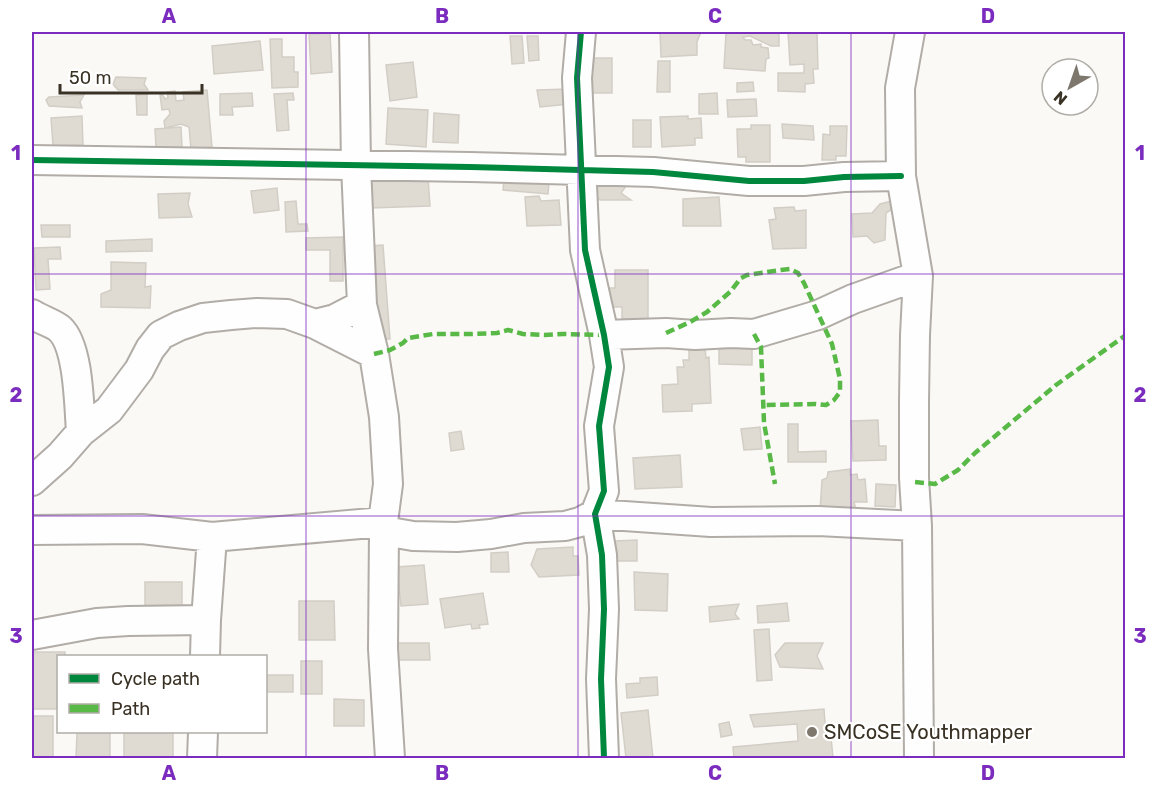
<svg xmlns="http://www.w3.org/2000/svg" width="1157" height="790" font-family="Rubik,sans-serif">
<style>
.building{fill:#dfdad2;stroke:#d2cec6;stroke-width:1.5}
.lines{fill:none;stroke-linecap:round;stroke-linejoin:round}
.minor-casing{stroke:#b1aca6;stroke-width:32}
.minor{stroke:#fefefe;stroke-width:28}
.quiet{stroke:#58b947;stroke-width:4.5;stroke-dasharray:9 4.5;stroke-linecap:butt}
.cycleway-casing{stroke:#fff;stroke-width:10}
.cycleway{stroke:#00873e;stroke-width:6}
.grid{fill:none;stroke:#7b2cbf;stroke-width:1.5;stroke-opacity:0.55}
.poi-dot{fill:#7d776e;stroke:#fff;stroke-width:2}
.labels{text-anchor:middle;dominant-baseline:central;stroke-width:4.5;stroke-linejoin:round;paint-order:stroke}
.poi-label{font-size:20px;fill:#393124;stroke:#fff;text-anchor:start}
.neatline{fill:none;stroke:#7b2cbf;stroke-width:2}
.grid-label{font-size:20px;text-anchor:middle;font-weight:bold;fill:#7b2cbf}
</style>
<rect width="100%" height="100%" fill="#fbf9f6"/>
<path class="building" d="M660 32H701L697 42V55L661 57Z
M730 32H779V46H771L750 36 743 37 745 40H751L753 45 761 44V47L768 48 769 58 766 59 765 71 724 68 726 33Z
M788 32H817L818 69H813L814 83 805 84V92L778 91V73H804V64L790 65Z
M330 33 332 72 311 74 309 34Z
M510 36H522L524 63 512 64Z
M527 36H538L539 60 529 61Z
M270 39H282V57H294V72H298V87L272 88Z
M260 41 263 70 214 74 212 46Z
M588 58H612V93H588Z
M658 61H670V92H657Z
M413 62 417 97 390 101 386 65Z
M116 77 146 78 144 84 148 90H118L113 84Z
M753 82 754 91 737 92V83Z
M569 89V104L540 107 537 90Z
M207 90 212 147 191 149 189 127 181 124 165 128 164 121 170 114 169 109 162 110 160 95 162 94 165 99 168 98 167 92 175 91 176 101 184 100 183 92Z
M252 93 253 106 232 107 233 115H220V94Z
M293 93 294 100H287L289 130 277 131 274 94Z
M717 93 718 114H699V94Z
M147 94V115H137L136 95Z
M84 95 80 102 82 108 49 106 46 100 49 97Z
M756 99 757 116 728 117 727 100Z
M388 108 428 110 426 147 386 144Z
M434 113 459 115 458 143 433 142Z
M82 116 83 145 53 146 51 118Z
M688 116V119L701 118 702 138H695V145L662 147 660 117Z
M633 120H651V147H633Z
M782 124 813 126 814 140 783 138Z
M751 125H770V162H746V157H738L737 129H751Z
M830 126H847L846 156H836V160H822L823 134 830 135Z
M181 127 182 147 156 148 155 129Z
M428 177 430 206 371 208 370 180Z
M504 179 549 182 548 194 503 190Z
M598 182H629L621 193 631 200H600L593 193Z
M277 188 279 210 254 213 251 191Z
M190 193 188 204 192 217 159 218 158 194Z
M539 196 541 201 559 200 561 225 527 226 525 197Z
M719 197 721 226H683V199Z
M296 201 298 224H307L308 231 286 232 285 202Z
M892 201 894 208 886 213 885 240 874 243 867 236 853 237 852 214 872 213 880 204Z
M794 207 795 211 806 210V248L773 249 769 220 776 219 774 208Z
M41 225H70V237H42Z
M343 237V281H330V250H306V238Z
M152 239V251L106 252V241Z
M383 245 390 339H376L369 246Z
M60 247 61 259H48L50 289 36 290 34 248Z
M111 262 146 263 145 287 151 286 150 308 101 307V294L111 290Z
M615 270H648V319H622V307H608V288H615Z
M719 346H752V365L719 364Z
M705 347 706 358 709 357 711 403 692 404V411L663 412 662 385 678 384 677 367H684L683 360H689V348Z
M878 420 879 446H886V460L853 461 851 421Z
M788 424H798V452L826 451V462H788Z
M760 427 762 449 744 450 741 429Z
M461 431 464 449 451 451 449 433Z
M680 455 682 487 635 489 633 458Z
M850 469V475L857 474 858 480 865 479 867 502H854L856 510 820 511 822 480 827 478 828 472Z
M876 484 896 485 895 507 875 506Z
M637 540V561H615L614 541Z
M573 547V556H578L579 575 539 577 531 565 537 549Z
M508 552 509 572H491V553Z
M424 565 428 604 401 606 397 567Z
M634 572 668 574 667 611 635 610Z
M145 582H182V612H145Z
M483 593 488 624 479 625 480 628 472 629 471 624 445 628 440 599Z
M299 601H334L335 640H299Z
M787 603 789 621 758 623 757 606Z
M739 604 735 614 739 619 710 622 709 607Z
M769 629 772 680 757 681 754 630Z
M390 643H429L430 660H390Z
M785 643H823L817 656 823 669 780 667 775 655Z
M32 652H65V656H58V709H32Z
M301 661H322V694H301Z
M266 675H293V692H266Z
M657 677 658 695 627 698 626 684 640 683V678Z
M334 699 364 700V726H334Z
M824 709 826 737H831L833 758H734L733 747 798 741 797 724 754 727 750 715Z
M648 710 653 758H626L621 713Z
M32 716H53V758H32Z
M729 722 732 735 721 737 719 724Z
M77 732H110V758H76Z
M124 732H173V758H124Z"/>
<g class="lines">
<g class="minor-casing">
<path id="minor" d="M354 32 356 165 362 305 374 354 384 417 388 484 383 522 384 531 383 649 390 758
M581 32 577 78 585 250 604 335 609 367 599 426 604 491 595 514 602 555 604 609 601 679 604 758
M910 32 900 88 901 176 918 276 915 335 914 401V478L917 526 919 758
M32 160 470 167 653 172 749 181H804L844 177 901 176
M32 314C39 319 55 324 60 329 79 347 79 407 81 432
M315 324 374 354
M604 335 666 333 695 335 731 333 754 334 818 315 853 299 918 276
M32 481 60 456 81 432 109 410 139 370 150 349 161 335 179 326 203 318 231 315 257 313 287 314 315 324 335 319 362 305
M32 530 142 529 212 537 383 522
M384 531 413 536 457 537 491 534 524 528 565 526 580 522 595 514 711 522 818 521 917 526
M32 635 97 623 128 621 206 620
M205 656 206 620 212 537
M202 758 203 732"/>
</g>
<use href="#minor" class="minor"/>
<path class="quiet" d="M666 333 690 322 707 312 730 292 741 278 747 275 781 270 790 269 798 273 804 283 832 344 840 379V392L834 400 826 405 816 404 763 405
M754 334 761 347 764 423 775 484
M374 354 390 350 403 343 408 338 433 334H472L497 333 508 330 523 334 544 335 563 334 604 335
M915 482 935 484 958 470 975 453 1056 385 1126 335"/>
<g class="cycleway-casing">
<path id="cycleway" d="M581 32 577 78 585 250 604 335 609 367 599 426 604 491 595 514 602 555 604 609 601 679 604 758
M32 160 470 167 653 172 749 181H804L844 177 901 176"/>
</g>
<use href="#cycleway" class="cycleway"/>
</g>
<path class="grid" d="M306 32V758M578 32V758M851 32V758M32 274H1126M32 516H1126"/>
<circle class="poi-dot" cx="812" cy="732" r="6"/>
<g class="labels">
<g class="poi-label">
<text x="824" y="732">SMCoSE Youthmapper</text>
</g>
</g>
<rect width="1157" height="790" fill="none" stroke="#ffffff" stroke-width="66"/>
<rect x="57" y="655" width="210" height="78" fill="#ffffff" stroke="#b0ada7" stroke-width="1.5"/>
<rect x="69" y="674" width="30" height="9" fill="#00873e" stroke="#b0ada7" stroke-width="1.5"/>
<text x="111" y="685" font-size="18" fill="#393124">Cycle path</text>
<rect x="69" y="704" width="30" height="9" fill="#58b947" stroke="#b0ada7" stroke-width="1.5"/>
<text x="111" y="715" font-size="18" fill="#393124">Path</text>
<g transform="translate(1070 87) rotate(220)"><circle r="28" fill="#ffffff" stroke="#b0ada7" stroke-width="1.5"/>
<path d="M0-4.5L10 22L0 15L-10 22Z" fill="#7d776e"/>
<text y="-9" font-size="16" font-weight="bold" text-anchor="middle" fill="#393124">N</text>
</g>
<path d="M60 84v9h142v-9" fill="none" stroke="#393124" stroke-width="3"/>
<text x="69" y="84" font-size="18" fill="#393124" stroke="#ffffff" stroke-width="4.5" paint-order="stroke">50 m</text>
<rect x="33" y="33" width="1091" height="724" class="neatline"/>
<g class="grid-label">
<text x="169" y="23">A</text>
<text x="442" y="23">B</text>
<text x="715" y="23">C</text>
<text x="988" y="23">D</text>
<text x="16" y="160">1</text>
<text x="1140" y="160">1</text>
<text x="16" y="402">2</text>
<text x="1140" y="402">2</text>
<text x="16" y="643">3</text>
<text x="1140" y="643">3</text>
<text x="169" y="780">A</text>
<text x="442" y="780">B</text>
<text x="715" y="780">C</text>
<text x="988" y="780">D</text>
</g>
</svg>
